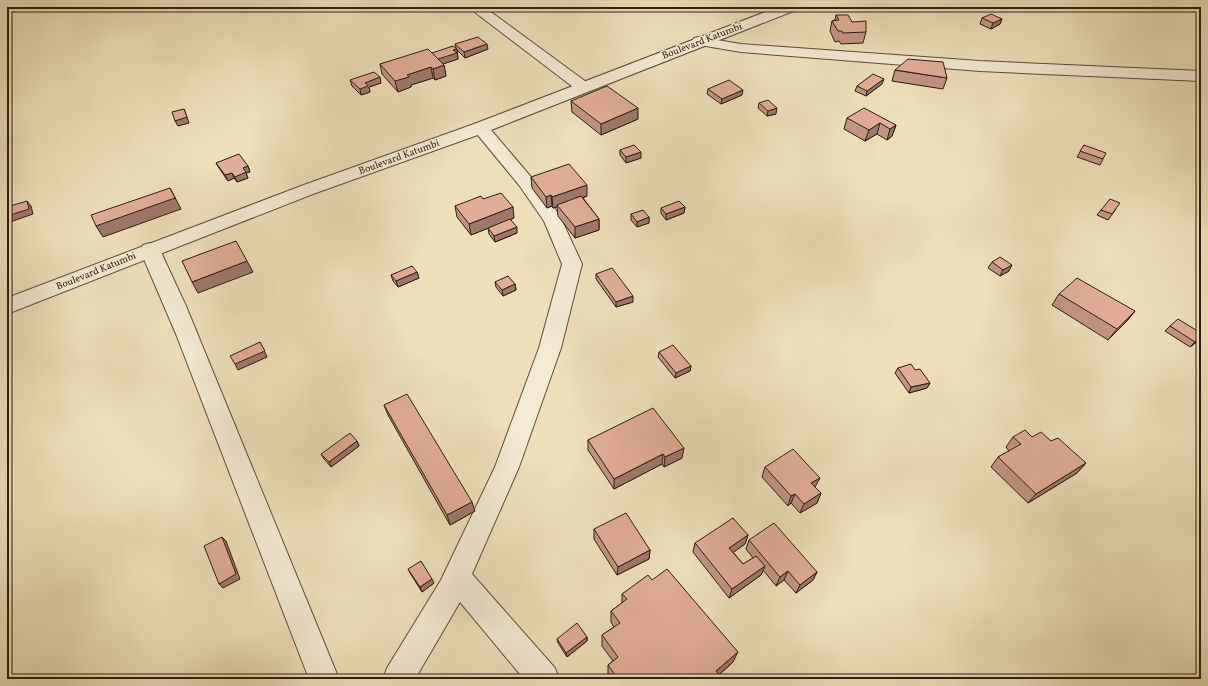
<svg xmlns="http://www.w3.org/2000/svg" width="1208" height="686" font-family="Vollkorn,serif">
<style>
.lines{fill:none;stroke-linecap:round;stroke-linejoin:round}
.minor-casing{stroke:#5e4e3c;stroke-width:2}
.tertiary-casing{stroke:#5e4e3c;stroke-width:2}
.minor{fill:#f4ead2;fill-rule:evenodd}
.tertiary{fill:#f4ead2;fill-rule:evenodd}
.wall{fill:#c29581;stroke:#2e1d12}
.shaded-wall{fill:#9e7969;stroke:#2e1d12}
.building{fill:#e1ad96;stroke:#2e1d12}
.labels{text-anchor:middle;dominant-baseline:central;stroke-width:3;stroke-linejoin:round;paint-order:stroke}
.far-street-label{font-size:10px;fill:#2e1d12;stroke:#f4ead2}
</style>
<rect width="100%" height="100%" fill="#eedfb9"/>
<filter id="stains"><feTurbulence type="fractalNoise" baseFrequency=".005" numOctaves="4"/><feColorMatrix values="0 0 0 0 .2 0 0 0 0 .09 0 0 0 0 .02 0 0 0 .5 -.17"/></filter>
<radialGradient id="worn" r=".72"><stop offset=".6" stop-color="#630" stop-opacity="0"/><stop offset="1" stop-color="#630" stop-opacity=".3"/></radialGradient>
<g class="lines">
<g class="minor-casing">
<path id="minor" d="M468 7H484L589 84 591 87 589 90 583 92 577 90Z
M699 37 741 44 980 61 1201 71V81L980 71 741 52 694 44 692 41 694 38Z
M480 123 486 124 531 177 560 216 582 264 561 348 519 467 472 574 555 668 559 679H524L460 602 415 679H383L387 668 441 580 495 467 539 348 562 264 544 221 519 185 472 128 474 124Z
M150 243 157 245 160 250 186 306 339 679H309L176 334 140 250 143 245Z"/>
</g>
<g class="tertiary-casing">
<path id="tertiary" d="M778 7H798L796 10 486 132 313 194 7 314V298L301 186 474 124Z"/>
</g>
<use href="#minor" class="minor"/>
<use href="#tertiary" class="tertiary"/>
</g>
<path class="wall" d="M836 15 852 22 866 32 863 43 841 44 839 41 835 42 830 31 832 21 835 20Z
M982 18 1002 19 1000 24 991 29 980 24Z
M455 44 488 49 465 58 457 50 458 59 443 64 444 65 446 76 435 80 433 78 411 85V87L398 92 382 74 380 64 456 48Z
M895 70 947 78 943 89 892 81Z
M350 80 381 83 369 87 370 92 361 95 352 86Z
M882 84 866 96 855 91 857 86Z
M708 89 742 95 721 104 707 94Z
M571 101 638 119 601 135 572 112Z
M759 103 776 114 767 116 758 108Z
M847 118 896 125 892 136 887 140 877 134 865 141 844 129Z
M1084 145 1103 159 1100 165 1077 157Z
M620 150 641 158 626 163 620 155Z
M216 163 248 166 250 172 246 173 248 178 237 182 234 178 228 181 219 168Z
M531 177 587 196 583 198 599 219V230L575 238 558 216 557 207 553 208 552 206 547 208 532 188Z
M483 199 514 218 510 220 517 233 495 242 489 234 488 228 471 235 457 217 455 206Z
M685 207 684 213 666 220 661 213V208Z
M1116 209 1108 220 1097 215 1101 210Z
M631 214 649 217V223L637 227 631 220Z
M992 262 1009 271 1000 276 988 268Z
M417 272 419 278 398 287 393 281 391 275Z
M596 274 633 302 616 307 596 279Z
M495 282 515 284 516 290 503 296 496 287Z
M1059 294 1135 311 1126 322 1108 340 1052 305Z
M1170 326 1198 341 1190 347 1165 331Z
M659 352 691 366 690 371 675 378 658 357Z
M898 368 915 370 930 383 927 388 909 393 895 373Z
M384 405 475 511 450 525 388 415Z
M1013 437H1032L1051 441 1086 463 1077 473 1028 503 991 467 998 457 1009 451 1006 447Z
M588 440 682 458 664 467 662 464 614 489 588 450Z
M357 441 359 446 331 467 324 459 321 454Z
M765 467 815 487 821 493 817 503 800 513 791 503 788 506 762 477Z
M594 529 650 550 649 559 617 575 594 539Z
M748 535 745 544 733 552 743 564 753 558 746 549 749 540 817 572 813 580 796 593 784 580 776 586 763 570 761 575 729 598 693 552 695 543Z
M408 569 434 583 422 592 410 573Z
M652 580 733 662 719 675 720 679H611L608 675V665L613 661 602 646V635L614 627 611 622V611L622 603V594Z
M587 637V641L567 657 558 643 557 639Z"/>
<path class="shaded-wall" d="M1002 19 1000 24 991 29 993 23Z
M487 44 488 49 465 58 464 52Z
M457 49 458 59 437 66 436 60 453 50Z
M444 65 446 76 435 80 433 69Z
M431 67 433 78 411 85V87L398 92 395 81 407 75Z
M380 77 381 83 369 87 370 92 361 95 360 89 365 83Z
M884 79 882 84 866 96 867 91Z
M743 90 742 95 721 104 722 99Z
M638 108V119L601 135V124Z
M777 108 776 114 767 116 768 111Z
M184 109 189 123 178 126 175 121Z
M880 123 877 134 865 141 869 130Z
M896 125 892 136 887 140 890 129Z
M641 152V158L626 163V157Z
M248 166 250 172 246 173 248 178 237 182 235 177 243 168Z
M232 173 234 178 228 181 225 175Z
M587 185V196L559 206 557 205V207L553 208 552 197Z
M170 188 181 209 103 237 96 226Z
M551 195 552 206 547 208 546 197Z
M27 201 31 206 33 214 7 223V216Z
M513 207 514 218 471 235 469 224Z
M685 207 684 213 666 220V214Z
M649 217V223L637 227V222Z
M599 219V230L575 238V227Z
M517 227V233L495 242 494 236Z
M247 261 253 272 198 293 192 282Z
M1012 265 1009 271 1000 276 1003 270Z
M417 272 419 278 398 287 396 281Z
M515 284 516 290 503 296 502 290Z
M633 296V302L616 307V302Z
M1135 311 1126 322 1108 340 1117 329Z
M1201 337 1198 341 1190 347 1195 342Z
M260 342 267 357 238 370 235 364Z
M691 366 690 371 675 378 676 373Z
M930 383 927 388 909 393 911 387Z
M357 441 359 446 331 467 329 462Z
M684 448 682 458 664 467 665 457Z
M663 454 662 464 614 489V479Z
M1086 463 1077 473 1028 503 1036 494Z
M820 478 815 487 811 483Z
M821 493 817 503 800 513 804 504Z
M795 494 791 503 788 506 791 496Z
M472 502 475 511 450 525 447 515Z
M748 535 745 544 727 557 729 548Z
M222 537 226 541 240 579 223 588 219 584Z
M650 550 649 559 617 575 618 567Z
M765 566 761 575 729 598 732 589Z
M788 571 784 580 776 586 780 577Z
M817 572 813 580 796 593 800 585Z
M432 579 434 583 422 592 420 587Z
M587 637V641L567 657 566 653Z
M738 652 733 662 714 679 716 671Z"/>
<path class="building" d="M991 14 1002 19 993 23 982 18Z
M836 15H848L852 22 866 21V32L843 33 842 31H838L832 21 839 20Z
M478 37 487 44 464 52 455 44Z
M453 46 457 49 453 50 457 53 438 59 432 53Z
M428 49 444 65 433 69 431 67 407 75 409 77 395 81 380 64Z
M908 59 943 62 947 78 895 70Z
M374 72 380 77 365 83 368 86 360 89 350 80Z
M873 74 884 79 867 91 857 86Z
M729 80 743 90 722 99 708 89Z
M607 86 638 108 601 124 571 101Z
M768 100 777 108 768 111 759 103Z
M864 108 896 125 890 129 880 123 869 130 847 118Z
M184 109 187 117 175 121 172 112Z
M634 145 641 152 626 157 620 150Z
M1084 145 1106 153 1103 159 1080 151Z
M239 154 248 166 243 168 246 172 235 177 232 173 225 175 216 163Z
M569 164 587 185 552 197 551 195 546 197 531 177Z
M170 188 175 198 96 226 91 215Z
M501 193 513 207 469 224 455 206 481 196 483 199Z
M581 196 599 219 575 227 557 205Z
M1110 199 1120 203 1112 214 1101 210Z
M27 201 29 209 7 216V207Z
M679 201 685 207 666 214 661 208Z
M643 210 649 217 637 222 631 214Z
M510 219 517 227 494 236 488 228Z
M236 241 247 261 192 282 182 261Z
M1000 257 1012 265 1003 270 992 262Z
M412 266 417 272 396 281 391 275Z
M612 268 633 296 616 302 596 274Z
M508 276 515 284 502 290 495 282Z
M1077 278 1135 311 1117 329 1059 294Z
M1178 319 1201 333V337L1195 342 1170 326Z
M260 342 265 351 235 364 230 356Z
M673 345 691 366 676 373 659 352Z
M911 364 915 370 920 369 930 383 911 387 898 368Z
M407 394 472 502 447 515 384 405Z
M653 408 684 448 665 457 663 454 614 479 588 440Z
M1025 430 1032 437 1041 432 1051 441 1058 438 1086 463 1036 494 998 457 1021 444 1013 437Z
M350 433 357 441 329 462 321 454Z
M793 449 820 478 811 483 821 493 804 504 795 494 791 496 765 467Z
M626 513 650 550 618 567 594 529Z
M733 518 748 535 729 548 743 564 756 556 765 566 732 589 695 543Z
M774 523 817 572 800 585 788 571 780 577 749 540Z
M222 537 236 574 219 584 204 546Z
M421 561 432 579 420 587 408 569Z
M667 569 738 652 716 671 721 677 719 679H618L608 665 618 657 602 635 620 623 611 611 627 599 622 594 648 575 652 580Z
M577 623 587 637 566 653 557 639Z"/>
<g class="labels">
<g class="far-street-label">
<text transform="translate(702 41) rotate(-21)">Boulevard Katumbi</text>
<text transform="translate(399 157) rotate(-20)">Boulevard Katumbi</text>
<text transform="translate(96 271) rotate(-22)">Boulevard Katumbi</text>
</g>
</g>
<rect width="1208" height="686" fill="none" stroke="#eedfb9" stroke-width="24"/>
<rect x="8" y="8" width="1192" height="670" fill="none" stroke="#2e1d12" stroke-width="2"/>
<rect x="12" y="12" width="1184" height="662" fill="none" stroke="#2e1d12"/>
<rect width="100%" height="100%" filter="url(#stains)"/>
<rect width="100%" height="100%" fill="url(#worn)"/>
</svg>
